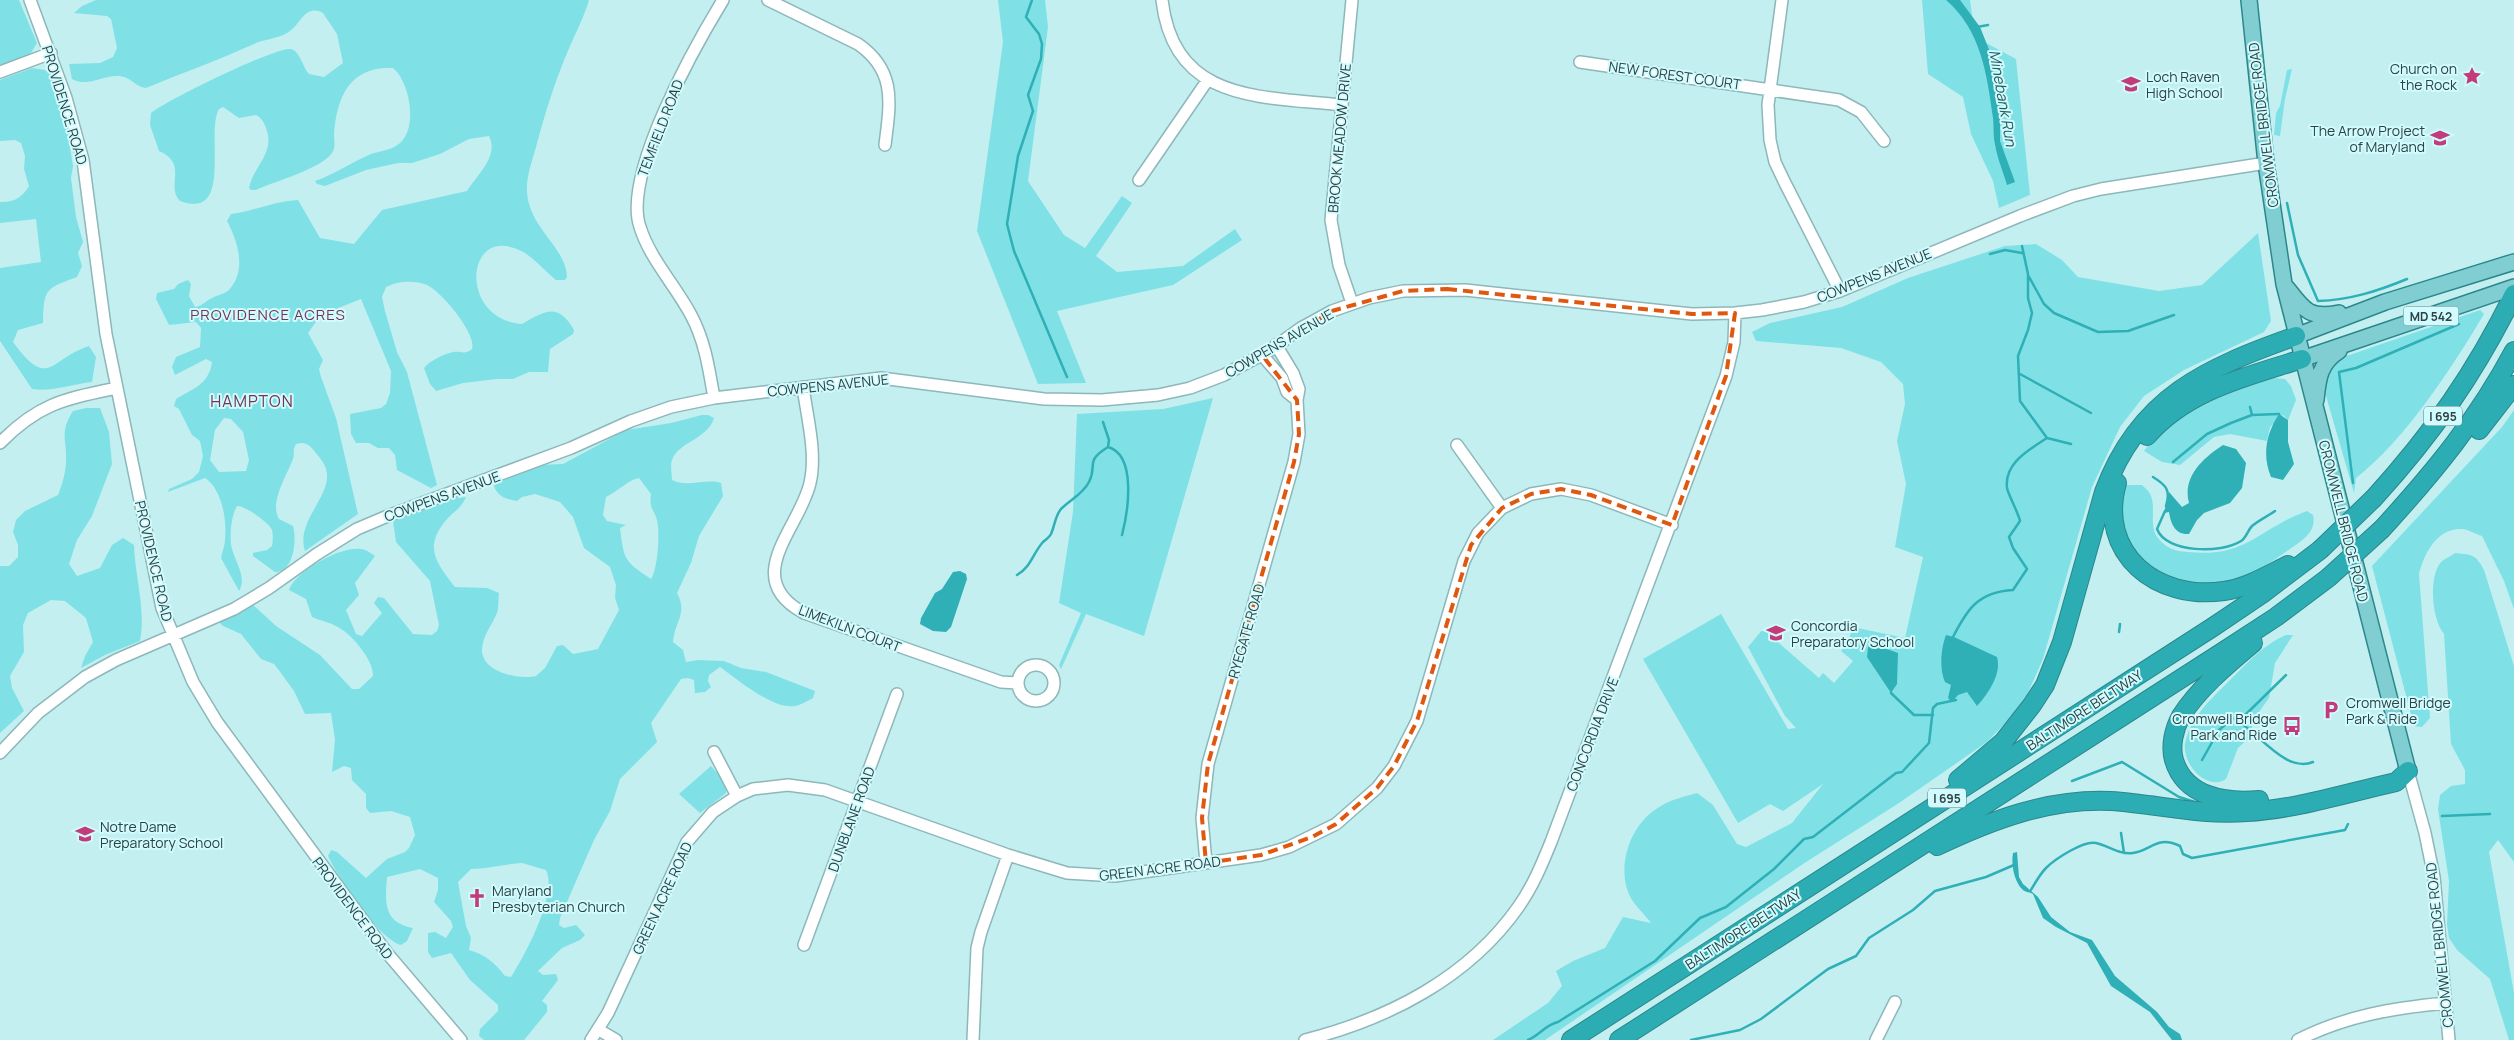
<svg xmlns="http://www.w3.org/2000/svg" width="2514" height="1040" font-family="Manrope,sans-serif">
<style>
.green{fill:#7fe1e6;fill-rule:evenodd}
.water{fill:#2fafb6}
.lines{fill:none;stroke-linecap:round;stroke-linejoin:round}
.stream{stroke:#2fafb6;stroke-width:2.5}
.minor-casing{stroke:#8db7b9;stroke-width:14}
.major-casing{stroke:#2c878b;stroke-width:18}
.highway-casing{stroke:#2c878b;stroke-width:20}
.minor{stroke:#fff;stroke-width:11}
.major{stroke:#80ced1;stroke-width:15}
.highway{stroke:#2badb3;stroke-width:18}
.highway-bridge-casing{stroke:#2c878b;stroke-width:20;stroke-linecap:butt}
.highway-bridge{stroke:#2badb3;stroke-width:18}
.marked{fill:none;stroke:#df580f;stroke-width:4;stroke-dasharray:10 6;stroke-linejoin:round}
.labels{text-anchor:middle;dominant-baseline:central;stroke-width:4;stroke-linejoin:round;paint-order:stroke}
.shield{fill:#d0fcff;stroke:#5f797b;stroke-width:1}
.shield-label{font-size:12px;font-weight:bold;fill:#2f4142}
.poi-label{font-size:14px;fill:#2f4142;stroke:#d0fcff;text-anchor:start}
.street-label{font-size:14px;fill:#2f4142;stroke:#d0fcff}
.water-label{font-size:15px;font-style:italic;fill:#275a5d;stroke:#d0fcff}
.neighbourhood-label{font-size:15px;letter-spacing:1px;fill:#77334f;stroke:#d0fcff}
.quarter-label{font-size:16px;letter-spacing:1px;fill:#77334f;stroke:#d0fcff}
</style>
<rect width="100%" height="100%" fill="#c3eff1"/>
<path class="green" d="M0 0H19L37 43 31 53 0 67Z
M96 0H589C584 17 577 30 570 46 556 78 545 113 536 147 532 162 526 177 527 192 529 228 566 247 567 277L565 280H556C543 270 531 253 514 248 465 231 460 319 522 324 545 311 558 302 574 330L573 334 550 349 548 372H529L513 379H497L463 383 436 391 430 384 424 368C429 361 444 354 453 352 461 351 465 355 472 349 477 334 441 291 427 285 414 280 398 281 386 287L382 297 385 311 397 352 407 372 437 485 431 488 397 470 395 455 389 448H378L369 443H356L351 434 350 414 381 408 386 404 390 393 391 371 361 299 321 315 308 333 323 360 319 369 321 377 336 418 358 514 305 551C295 520 334 495 326 469 324 462 319 457 315 452 310 445 305 441 296 444 292 450 295 454 293 459 287 475 269 503 279 519L293 526C297 540 294 572 275 572L253 556V553L267 550 272 546C273 541 273 534 272 530 270 523 244 505 237 506 231 516 229 538 232 549 236 563 247 578 239 591L221 558C222 552 225 546 225 539 227 520 222 489 205 478L168 492 169 489 192 479 199 472 203 456 200 441 192 435 179 409 174 406 176 399C192 389 209 385 212 362L206 359 175 375 172 367 176 357 200 347 201 328 196 322 169 325 156 299 157 293 174 289 178 284 188 280 191 284 189 296 195 307C203 306 205 301 212 298 217 295 225 294 229 290 247 270 238 242 227 221L231 214C254 211 275 201 298 200L320 238 354 244 382 210 467 191C478 174 499 156 489 136L469 139 440 154 412 163H398L366 170 325 186 317 184 315 181C335 174 352 162 371 154 380 151 393 150 400 143 418 128 410 82 393 68 350 66 337 96 334 134 334 140 336 147 332 153 321 169 275 181 256 190H251L249 188C253 167 274 154 267 131 265 124 262 118 256 115L239 118 223 107 219 109C205 133 234 221 180 201 165 186 189 164 159 151L150 125 151 113C165 101 277 46 291 49 300 51 303 68 309 74L324 77 343 63 337 34 323 13C304 3 301 26 287 33 277 39 264 39 254 44 219 60 182 73 146 88 133 86 131 75 115 76 100 77 87 87 72 79L69 64 100 63 113 57 117 48 111 19 107 16 74 13 82 6ZM224 418 231 419 243 432 249 460 246 471 219 472 210 460 215 430Z
M998 0H1045L1048 27 1028 181 1064 235 1085 248 1122 196 1132 203 1096 256 1117 272 1183 266 1235 229 1242 240 1173 285 1057 311 1086 383 1038 384 977 231 1003 42Z
M1922 0H1970L1975 37 2016 59 2030 195 1999 208 1993 181 1971 134 1963 97 1928 74Z
M32 68 45 70 55 78 63 103 73 166 71 178 76 217 83 242 78 253 82 266 77 277C45 289 44 288 43 323L18 330 13 342C49 391 49 359 89 346L96 357 92 382C72 384 52 392 32 389L0 341V268L41 262 36 219 0 223V202C13 203 23 197 29 186L24 169 25 156 21 143 15 140 0 141V80Z
M2292 69 2285 99 2280 136 2274 135 2276 113 2280 106 2287 70Z
M2258 233 2271 321 2264 332 2184 370 2144 396 2120 427 2092 487 2043 659 2027 695 2013 715 1987 742 1899 803 1806 862 1545 1040H1493L1548 1003 1562 986 1556 971 1573 961 1605 948 1623 917 1651 923C1643 912 1631 903 1627 889 1618 859 1633 821 1661 806 1670 800 1686 796 1697 793L1713 805 1737 844 1746 847 1792 823 1823 784 1783 811 1770 804 1738 823 1643 659 1721 614 1788 729 1796 728 1785 716 1748 647 1763 629 1819 678 1823 673 1834 683 1853 661 1841 651 1847 644 1853 627 1905 638 1923 557 1895 547 1906 484 1897 441 1905 404 1903 384 1881 362 1841 348 1756 341 1752 332 1770 323 1842 307 1908 278 2005 246 2036 244 2062 260 2078 277 2159 291 2202 285Z
M2480 310 2484 314C2452 368 2405 440 2356 478L2354 493 2324 389 2326 370 2338 359Z
M2274 378 2285 379 2291 386 2296 400 2288 420 2283 415 2270 427 2267 441 2230 434 2214 437 2180 465 2162 462 2144 451C2174 410 2227 391 2274 378Z
M1213 398 1144 636 1086 614 1061 669 1059 665 1081 613 1059 603 1073 512 1077 414 1163 409Z
M86 408H100L109 432 112 464 92 516 77 540 69 564 77 576 100 568 112 545 123 538 134 545C135 577 146 609 140 641L105 655 81 668 85 656 93 642 86 618 65 601 51 600 28 613 23 625 24 652 10 676 12 688 24 711 0 733V566H9L18 557V545L13 532 16 520 25 511 58 495C62 485 66 472 66 461 67 439 59 433 73 411Z
M2514 410V609L2504 581 2482 536C2476 534 2469 530 2463 529 2437 527 2424 554 2419 574L2430 718 2422 727 2414 726 2372 566 2502 427Z
M702 415H708L714 418C707 440 678 442 672 460 670 465 672 475 672 480 687 488 706 478 721 483L723 496 699 536 691 563 677 593C688 614 675 620 673 642L683 650 686 662 698 660 724 661 741 668 766 672 815 691 813 698C807 701 801 705 795 706 773 710 737 679 720 667L709 675 708 681 711 687 705 692 695 693 694 680 688 678 681 679 651 723 657 742 620 779 610 811 594 840 560 918 559 925 564 928 576 925 585 935 580 940 562 948 538 971 543 975 556 974 558 980 542 1001 547 1005V1012L524 1040H484L479 1036 480 1029 498 1011V1005L470 980 451 953 432 958 428 952V933L435 932 446 938 453 927 451 921 434 902 438 890V878L420 869 387 877C385 902 383 922 413 928L407 941 401 945C379 939 338 878 328 856L331 850 337 852 366 878 387 859 405 852 409 848 415 835 410 817 391 811 370 813 366 808V794L352 780 351 768 344 766 332 772 335 740 331 713 305 714 294 691 278 669 274 664 261 659 241 634 223 626 218 621 252 604 276 626 320 655 352 689H359L373 676C374 661 353 636 341 629 333 623 321 621 312 617L306 599 289 590C295 571 346 542 365 550 368 551 372 554 375 556L355 583 359 595 346 610 356 634 362 636 382 613 374 603 378 597 384 598 413 634 432 635 437 631 439 625 430 581 396 542 393 521 447 499 466 497C462 507 455 511 448 518 423 546 435 561 455 587L487 588 499 593C498 599 499 607 497 613 492 625 483 635 482 649 481 672 519 680 536 676L545 668 557 646 563 645 573 654 598 649 619 610 615 598 616 585 610 567 584 548 573 517 560 502 535 494 522 497 517 501C506 499 498 497 494 486L497 480 537 465 563 464 626 430 671 423ZM639 478 651 494C649 509 653 507 657 520 660 533 658 568 651 579 624 561 624 560 620 528L626 525 607 521 603 515 606 497C617 492 628 480 639 478ZM522 863 546 870C558 894 525 955 511 977L505 976C494 962 486 955 469 950L471 938 466 926 458 882 471 869C488 869 505 864 522 863Z
M2124 485H2142C2145 488 2149 491 2150 494 2157 506 2148 526 2158 538 2167 549 2175 551 2188 552 2247 558 2257 529 2307 511L2313 515C2317 533 2301 541 2287 551 2265 567 2245 580 2218 584 2206 586 2192 583 2180 581 2134 569 2111 532 2124 485Z
M2455 553C2472 555 2476 554 2484 570L2514 666V862L2498 840 2489 852 2514 993V1040H2509L2490 979 2457 950 2449 938 2447 924 2449 881 2438 809 2440 795 2451 786 2465 784V770L2451 744 2444 634C2432 620 2428 577 2441 562 2444 559 2451 556 2455 553Z
M2286 635H2293L2275 663 2269 698 2254 719 2249 738 2238 748 2226 779C2206 792 2182 763 2185 744 2190 719 2207 703 2223 687 2244 667 2259 647 2286 635Z
M711 766 726 783V793L700 813 679 794Z"/>
<path class="water" d="M1946 0H1960L1980 27 1990 52 2000 107V141L2015 182 2007 185C2003 171 1997 158 1995 144 1993 136 1994 126 1993 118 1987 74 1981 30 1946 0Z
M2279 414 2288 420V442L2294 464 2283 480 2271 477C2262 455 2266 434 2279 414Z
M2223 445 2236 449 2246 463 2242 488 2230 503 2204 513 2197 520 2189 534C2175 535 2171 524 2169 512L2164 513 2169 492 2182 507 2189 503C2182 477 2203 458 2223 445Z
M960 571 966 574 967 579 951 627 946 632 933 631 920 624 921 618 935 593 942 589 953 572Z
M1946 635 1954 637 1997 657C2002 674 1988 694 1977 706L1967 692 1958 695 1952 702 1948 698 1951 685 1945 682C1939 669 1941 648 1946 635Z
M1876 645 1898 653 1897 684 1891 693 1867 657 1868 647Z
M2017 852 2019 877 2023 884 2038 897 2051 917 2070 932 2092 940 2115 976 2157 1012 2169 1027 2180 1034 2182 1040H2172L2150 1012 2111 986 2087 943 2056 927 2043 918 2033 894C2029 892 2024 892 2022 889 2014 881 2011 864 2013 853Z"/>
<g class="lines">
<path class="stream" d="M1032 0 1026 17 1039 34 1042 44 1041 59 1028 95 1033 111 1018 156 1007 224 1014 251 1067 377
M1977 27 1988 25
M2287 203 2298 255 2318 301C2350 300 2378 291 2407 279
M1990 254 2005 250 2022 253
M2028 275 2044 304 2054 313 2098 332 2128 331 2174 315
M2020 374 2091 413
M2250 407 2252 415
M2047 438 2071 444
M1108 447C1137 455 1128 512 1122 535
M2173 462 2207 434 2231 423 2252 415 2279 414
M2153 477C2166 485 2171 490 2166 506
M2353 483 2339 372 2356 368 2459 324
M2165 511 2157 529C2166 553 2221 554 2241 541 2246 538 2248 530 2252 526 2259 520 2268 516 2275 511
M1017 575C1031 567 1033 553 1043 542 1046 539 1049 538 1051 534 1055 525 1055 516 1061 509 1070 500 1083 494 1089 482 1098 464 1084 462 1108 447L1109 440 1103 422
M2119 632 2120 624
M1952 639C1967 609 1978 592 2013 590L2027 569 2013 548 2009 537 2020 521C2018 512 2008 494 2007 488 2004 463 2029 450 2047 438L2020 401 2018 356 2028 330 2032 313 2028 298V274L2022 246
M1891 693 1914 715H1933
M2239 721 2286 675
M2202 760 2219 730 2233 718C2257 730 2285 774 2313 762
M2072 781 2122 762 2179 797 2198 803
M2442 816 2490 814
M2121 833 2124 853
M2031 890C2035 883 2040 874 2046 868 2055 859 2084 840 2096 843 2109 846 2120 855 2133 853 2152 850 2157 835 2180 846L2183 854 2192 858 2345 830 2348 824
M1528 1040C1540 1035 1545 1025 1558 1022L1655 961 1700 918 1726 907 1774 869 1804 839 1813 837 1896 773 1902 772 1929 743 1933 708 1937 704 1956 700
M1691 1040 1740 1030 1761 1019 1828 969 1856 956 1869 938 1913 910 1935 891 1986 877 2014 865"/>
<g class="minor-casing">
<path id="minor" d="M30 0 66 98 83 160 106 334 162 608 193 682 217 722 387 953 461 1040
M768 0 858 44C897 71 890 104 885 145
M1162 0C1174 103 1261 96 1341 105
M1352 0 1331 220 1339 265 1352 303
M1782 0 1768 105 1770 140 1775 162 1784 181 1840 291
M1580 62 1839 100 1861 112 1884 141
M0 72 51 53
M1139 180 1207 81
M1262 355 1282 378 1287 392 1297 400
M803 387C807 417 817 453 810 483 800 528 739 578 804 613L1001 682 1017 683
M714 398C709 369 705 341 691 315 675 285 650 259 640 227 622 175 695 46 723 0
M0 443C39 403 65 399 117 388
M1457 445 1502 508
M1018 683a18 18 0 1 1 36 0a18 18 0 1 1-36 0Z
M714 752 737 796
M0 753 38 713 85 677 116 660 234 609 269 588 317 554 357 529 390 515 571 448 631 421 671 407 714 398 881 378 1044 399 1102 400 1158 395 1190 388 1224 375 1269 351 1301 328 1332 311 1369 298 1403 291 1465 290 1692 314 1735 313 1762 310 1804 302 1840 291 2020 216 2073 196 2101 189 2266 163
M2408 771 2425 833 2434 877 2449 1040
M1206 863 1202 818 1208 764 1294 462 1299 434 1297 400 1299 389 1293 373 1276 345
M804 945 897 694
M599 1030 616 1040
M591 1040 608 1013 687 842 713 812 737 796 753 789 788 785 825 790 1008 855 1067 873 1115 876 1261 855 1289 847 1336 824 1377 788 1394 766 1417 721 1464 561 1478 533 1502 508 1531 494 1561 489 1591 495 1672 525
M973 1040 977 948 981 932 1008 855
M1305 1040C1388 1019 1469 978 1519 906 1533 886 1542 864 1551 842L1726 376 1734 342 1735 313
M1876 1040 1895 1002
M2298 1040C2345 1016 2393 1008 2446 1003"/>
</g>
<g class="major-casing">
<path id="major" d="M2249 0 2266 163 2284 284 2408 771
M2287 288C2304 310 2309 319 2339 313
M2296 336 2385 302 2514 262
M2302 359 2514 287
M2316 400C2318 378 2320 363 2339 351"/>
</g>
<g class="highway-casing">
<path id="highway" d="M2479 430 2514 385
M2147 436C2187 390 2246 377 2302 359
M2117 483C2097 554 2157 601 2224 591 2246 588 2268 575 2288 565
M2374 498C2433 433 2475 373 2514 294
M2382 529C2434 472 2478 419 2514 351
M2253 643C2227 665 2200 687 2181 716 2174 729 2170 746 2174 760 2185 797 2225 803 2259 800
M1958 780 2003 742 2032 705 2045 685 2062 642 2104 492C2139 397 2206 368 2296 336
M1937 846C1992 820 2049 798 2111 801 2157 804 2201 816 2247 812 2297 809 2347 793 2396 782L2408 771
M1571 1040 2213 627 2262 594 2320 550
M1619 1040 2224 651 2276 617 2328 578"/>
</g>
<use href="#minor" class="minor"/>
<use href="#major" class="major"/>
<use href="#highway" class="highway"/>
<g class="highway-bridge-casing">
<path id="highway-bridge" d="M2320 550 2374 498
M2328 578 2382 529"/>
</g>
<use href="#highway-bridge" class="highway-bridge"/>
</g>
<path class="marked" d="M1447 289 1692 314 1735 313 1726 376 1672 525 1591 495 1561 489 1531 494 1502 508 1471 545 1417 721 1394 766 1377 788 1336 824 1312 837 1261 855 1206 863 1202 818 1208 764 1294 462 1299 434 1297 400 1262 355 1332 311 1403 291Z"/>
<defs>
<g id="sight-bare" transform="scale(1.5)"><path d="M0-6L1.8-2.2L6-1.7L2.9 1.2L3.7 5.4L0 3.3L-3.7 5.4L-2.9 1.2L-6-1.7L-1.8-2.2Z" fill="#c33b79" stroke="#d0fcff" stroke-width="2.5" paint-order="stroke"/></g>
<g id="school-bare" transform="scale(1.5)"><path d="M0-5L7-2L0 1L-7-2ZM-4 1L0 2.5L4 1V4Q0 6-4 4Z" fill="#c33b79" stroke="#d0fcff" stroke-width="2.5" paint-order="stroke"/></g>
<g id="parking-bare" transform="scale(1.5)"><path d="M-3.5-5.5H1a3.5 3.5 0 0 1 0 7H-1V5.5H-3.5ZM-1-3.4V-.6H.8a1.4 1.4 0 0 0 0-2.8Z" fill="#c33b79" stroke="#d0fcff" stroke-width="2.5" paint-order="stroke"/></g>
<g id="bus-bare" transform="scale(1.5)"><path d="M-5-6H5V4H4V6H2V4H-2V6H-4V4H-5ZM-3.5-4V0h7V-4ZM-3.5 1.2v1.5H-2V1.2ZM2 1.2v1.5H3.5V1.2Z" fill="#c33b79" stroke="#d0fcff" stroke-width="2.5" paint-order="stroke"/></g>
<g id="church-bare" transform="scale(1.5)"><path d="M-1.2-6h2.4v3.5h3.3v2.4h-3.3V6h-2.4V-.1h-3.3v-2.4h3.3Z" fill="#c33b79" stroke="#d0fcff" stroke-width="2.5" paint-order="stroke"/></g>
</defs>
<g fill-rule="evenodd">
<use href="#sight-bare" x="2472" y="76"/>
<use href="#school-bare" x="2131" y="84"/>
<use href="#school-bare" x="2440" y="138"/>
<use href="#school-bare" x="1776" y="633"/>
<use href="#parking-bare" x="2331" y="710"/>
<use href="#bus-bare" x="2292" y="726"/>
<use href="#school-bare" x="85" y="834"/>
<use href="#church-bare" x="477" y="898"/>
</g>
<g class="labels">
<g class="shield">
<rect x="2403.5" y="306.5" width="55" height="19" rx="4"/>
<rect x="2424" y="406.5" width="38" height="19" rx="4"/>
<rect x="1928" y="788.5" width="38" height="19" rx="4"/>
</g>
<g class="shield-label">
<text x="2431" y="316">MD 542</text>
<text x="2443" y="416">I 695</text>
<text x="1947" y="798">I 695</text>
</g>
<g class="poi-label">
<text x="2457" y="68" text-anchor="end">Church on<tspan x="2457" dy="16">the Rock</tspan></text>
<text x="2146" y="76">Loch Raven<tspan x="2146" dy="16">High School</tspan></text>
<text x="2425" y="130" text-anchor="end">The Arrow Project<tspan x="2425" dy="16">of Maryland</tspan></text>
<text x="1791" y="625">Concordia<tspan x="1791" dy="16">Preparatory School</tspan></text>
<text x="2346" y="702">Cromwell Bridge<tspan x="2346" dy="16">Park &amp; Ride</tspan></text>
<text x="2277" y="718" text-anchor="end">Cromwell Bridge<tspan x="2277" dy="16">Park and Ride</tspan></text>
<text x="100" y="826">Notre Dame<tspan x="100" dy="16">Preparatory School</tspan></text>
<text x="492" y="890">Maryland<tspan x="492" dy="16">Presbyterian Church</tspan></text>
</g>
<g class="street-label">
<text transform="translate(1675 75) rotate(8)">NEW FOREST COURT</text>
<text transform="translate(65 105) rotate(73)">PROVIDENCE ROAD</text>
<text transform="translate(2263 125) rotate(-97)">CROMWELL BRIDGE ROAD</text>
<text transform="translate(660 128) rotate(-69)">TEMFIELD ROAD</text>
<text transform="translate(1339 138) rotate(-85)">BROOK MEADOW DRIVE</text>
<text transform="translate(1874 275) rotate(-22)">COWPENS AVENUE</text>
<text transform="translate(1279 343) rotate(-30)">COWPENS AVENUE</text>
<text transform="translate(828 385) rotate(-6)">COWPENS AVENUE</text>
<text transform="translate(442 496) rotate(-20)">COWPENS AVENUE</text>
<text transform="translate(2344 521) rotate(76)">CROMWELL BRIDGE ROAD</text>
<text transform="translate(154 561) rotate(77)">PROVIDENCE ROAD</text>
<text transform="translate(850 628) rotate(21)">LIMEKILN COURT</text>
<text transform="translate(1246 631) rotate(-74)">RYEGATE ROAD</text>
<text transform="translate(2084 710) rotate(-33)">BALTIMORE BELTWAY</text>
<text transform="translate(1592 734) rotate(-69)">CONCORDIA DRIVE</text>
<text transform="translate(851 819) rotate(-70)">DUNBLANE ROAD</text>
<text transform="translate(1160 868) rotate(-7)">GREEN ACRE ROAD</text>
<text transform="translate(662 898) rotate(-65)">GREEN ACRE ROAD</text>
<text transform="translate(353 908) rotate(53)">PROVIDENCE ROAD</text>
<text transform="translate(1743 929) rotate(-33)">BALTIMORE BELTWAY</text>
<text transform="translate(2439 945) rotate(-96)">CROMWELL BRIDGE ROAD</text>
</g>
<g class="water-label">
<text transform="translate(2003 98) rotate(80)">Minebank Run</text>
</g>
<g class="neighbourhood-label">
<text x="268" y="314">PROVIDENCE ACRES</text>
</g>
<g class="quarter-label">
<text x="252" y="401">HAMPTON</text>
</g>
</g>
</svg>
